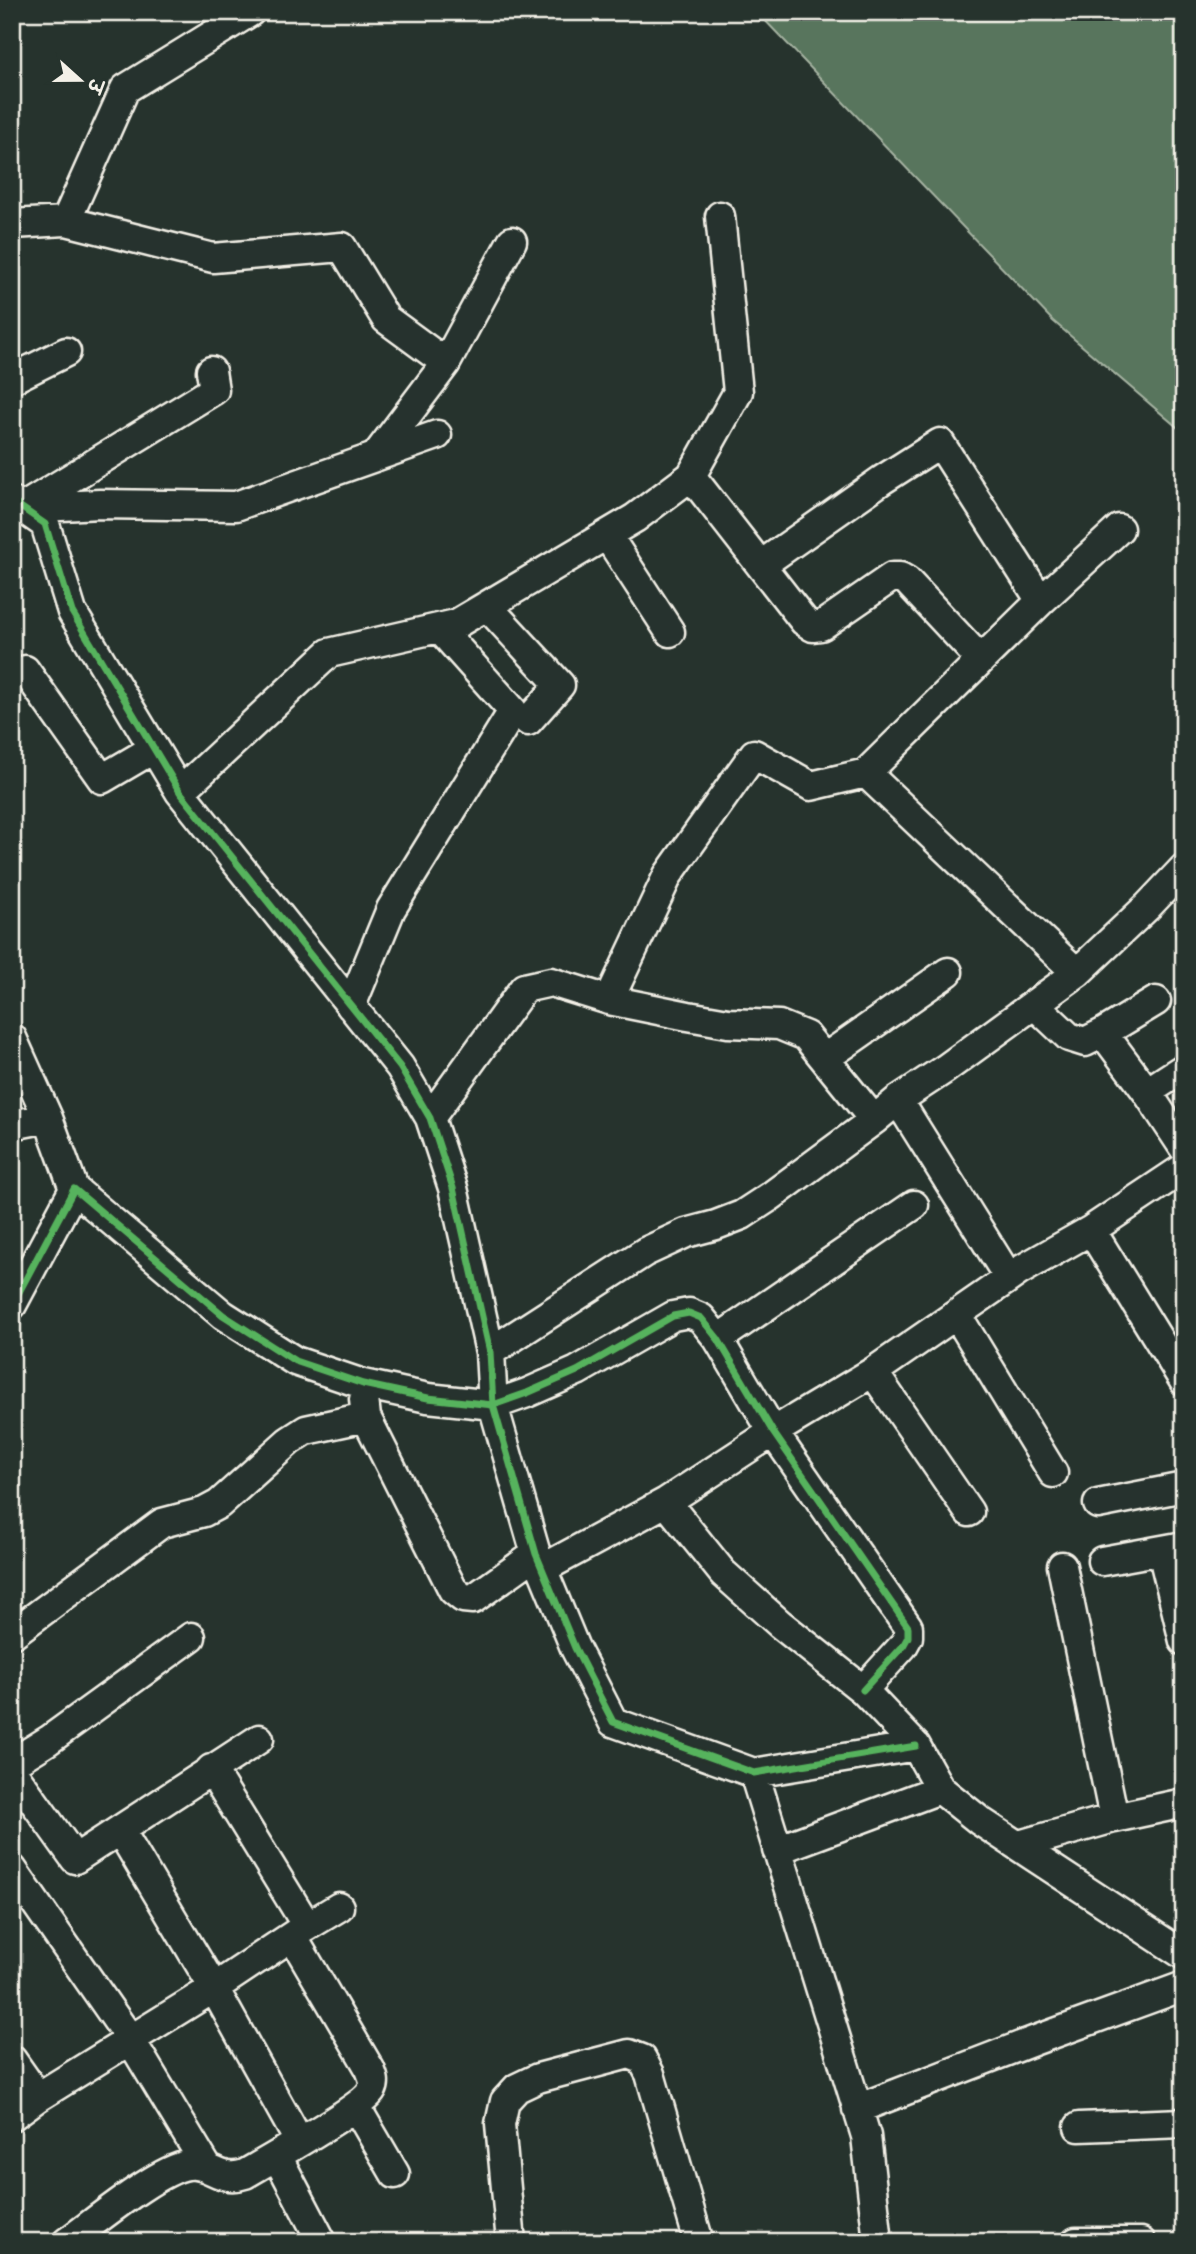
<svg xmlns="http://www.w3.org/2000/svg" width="1196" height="2254" font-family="'Shantell Sans','Playpen Sans Deva',sans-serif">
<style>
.green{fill:#58755d;stroke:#a6b3a2;stroke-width:2}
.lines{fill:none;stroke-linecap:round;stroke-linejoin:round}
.minor-casing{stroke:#f4f1e8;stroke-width:33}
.minor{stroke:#26332d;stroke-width:28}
.cycleway-casing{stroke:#26332d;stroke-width:11}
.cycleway{stroke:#56b35d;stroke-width:7}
</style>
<rect width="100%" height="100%" fill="#26332d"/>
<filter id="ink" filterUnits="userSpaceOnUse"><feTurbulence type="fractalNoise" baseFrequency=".0143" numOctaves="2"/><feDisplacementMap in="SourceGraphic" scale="14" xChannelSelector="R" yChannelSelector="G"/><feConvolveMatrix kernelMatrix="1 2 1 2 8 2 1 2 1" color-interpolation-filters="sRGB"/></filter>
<g filter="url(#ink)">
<path class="green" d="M757 12H1184V433L1053 321Z"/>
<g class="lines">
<g class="minor-casing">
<path id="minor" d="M66 221 125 89 250 12
M12 224 66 221 213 258 342 247 386 319 446 363
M12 379 66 352
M376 456 446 363 512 241
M691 476 804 621 813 627 821 626 892 577H900L907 581 981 660
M12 501 45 524 72 612 180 792 400 1067 430 1118 453 1188 490 1352 493 1405 536 1554 575 1648 613 1722 754 1773 916 1746
M27 505 214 390 211 371
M22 508 100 504 236 506 437 435
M607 535 670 632
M761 565 882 480 940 443 1041 601
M487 606 560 685 528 721
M25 670 102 779 153 749
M866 773 1041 601 1119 529
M180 792 329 653 456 624 635 518 691 476 738 392 720 216
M609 1000 668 875 754 754 811 786 866 773 1077 973
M1035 1005 1069 1037 1085 1042 1103 1033 1156 1001
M351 1006 391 909 513 711 439 628
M1103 1033 1147 1092 1184 1148
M12 1038 48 1118 74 1189
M825 1058 948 972
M1147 1092 1184 1068
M898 1100 1009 1278
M430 1118 524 988 551 982 609 1000 688 1016 728 1023 779 1025 806 1036 874 1120
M12 1125 48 1118
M1091 1230 1184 1381
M12 1305 74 1189 223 1315 295 1361 363 1384 428 1398 493 1405 527 1393 577 1371 673 1316 689 1313 701 1318 718 1339 773 1432 908 1627V1637L903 1646 863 1690
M957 1315 1053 1473
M718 1339 914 1205
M490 1352 645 1252 686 1233 716 1225 742 1215 771 1196 874 1120 898 1100 945 1069 1077 973 1147 907 1184 868
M873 1372 969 1512
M364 1399 366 1417 453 1590 463 1598 473 1599 536 1554
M666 1502 723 1573 780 1624 863 1690 916 1746 940 1789 980 1821 1184 1955
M1098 1504 1184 1487
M1162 1551 1184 1641
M1102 1561 1184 1546
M1062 1566 1114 1818
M542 1569 666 1502 773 1432 873 1372 1019 1271 1091 1230 1184 1168
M12 1634 162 1523 204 1512 219 1504 289 1441 306 1430 366 1417
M12 1763 49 1740 191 1637
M211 1769 307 1926
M12 1771 75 1859 259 1739
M754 1773 866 2136 878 2242
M120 1830 214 1988 299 2141
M1019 1845 1114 1818 1184 1803
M777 1850 940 1789
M12 1869 130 2039 207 2167
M12 2060 38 2097
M356 2107 395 2174
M857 2109 1036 2040 1184 1986
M12 2116 38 2097 214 1988 301 1930 339 1907
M1079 2127 1184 2123
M277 2156 322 2242
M67 2242C95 2222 157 2170 188 2165 211 2162 219 2183 245 2174 267 2161 364 2107 372 2090 376 2082 373 2077 370 2069L292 1936
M511 2242 500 2124 505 2101 517 2088 538 2078 629 2054 642 2059 650 2074 699 2242
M1076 2242H1141"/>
</g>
<use href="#minor" class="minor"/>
<g class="cycleway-casing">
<path id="cycleway" d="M12 501 45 524 72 612 180 792 400 1067 430 1118 453 1188 490 1352 493 1405 536 1554 575 1648 613 1722 754 1773 916 1746
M12 1305 74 1189 223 1315 295 1361 363 1384 428 1398 493 1405 527 1393 577 1371 673 1316 689 1313 701 1318 718 1339 773 1432 908 1627V1637L903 1646 863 1690"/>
</g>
<use href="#cycleway" class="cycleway"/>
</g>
</g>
<rect width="1196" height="2254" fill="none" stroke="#26332d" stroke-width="42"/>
<rect x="21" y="21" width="1154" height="2212" fill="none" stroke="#f4f1e8" stroke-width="2.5" filter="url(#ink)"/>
<g transform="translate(80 80) rotate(111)" stroke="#26332d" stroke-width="5" paint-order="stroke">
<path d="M0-5L12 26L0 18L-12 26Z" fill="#f4f1e8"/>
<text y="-10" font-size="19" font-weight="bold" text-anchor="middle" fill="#f4f1e8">उ</text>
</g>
</svg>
